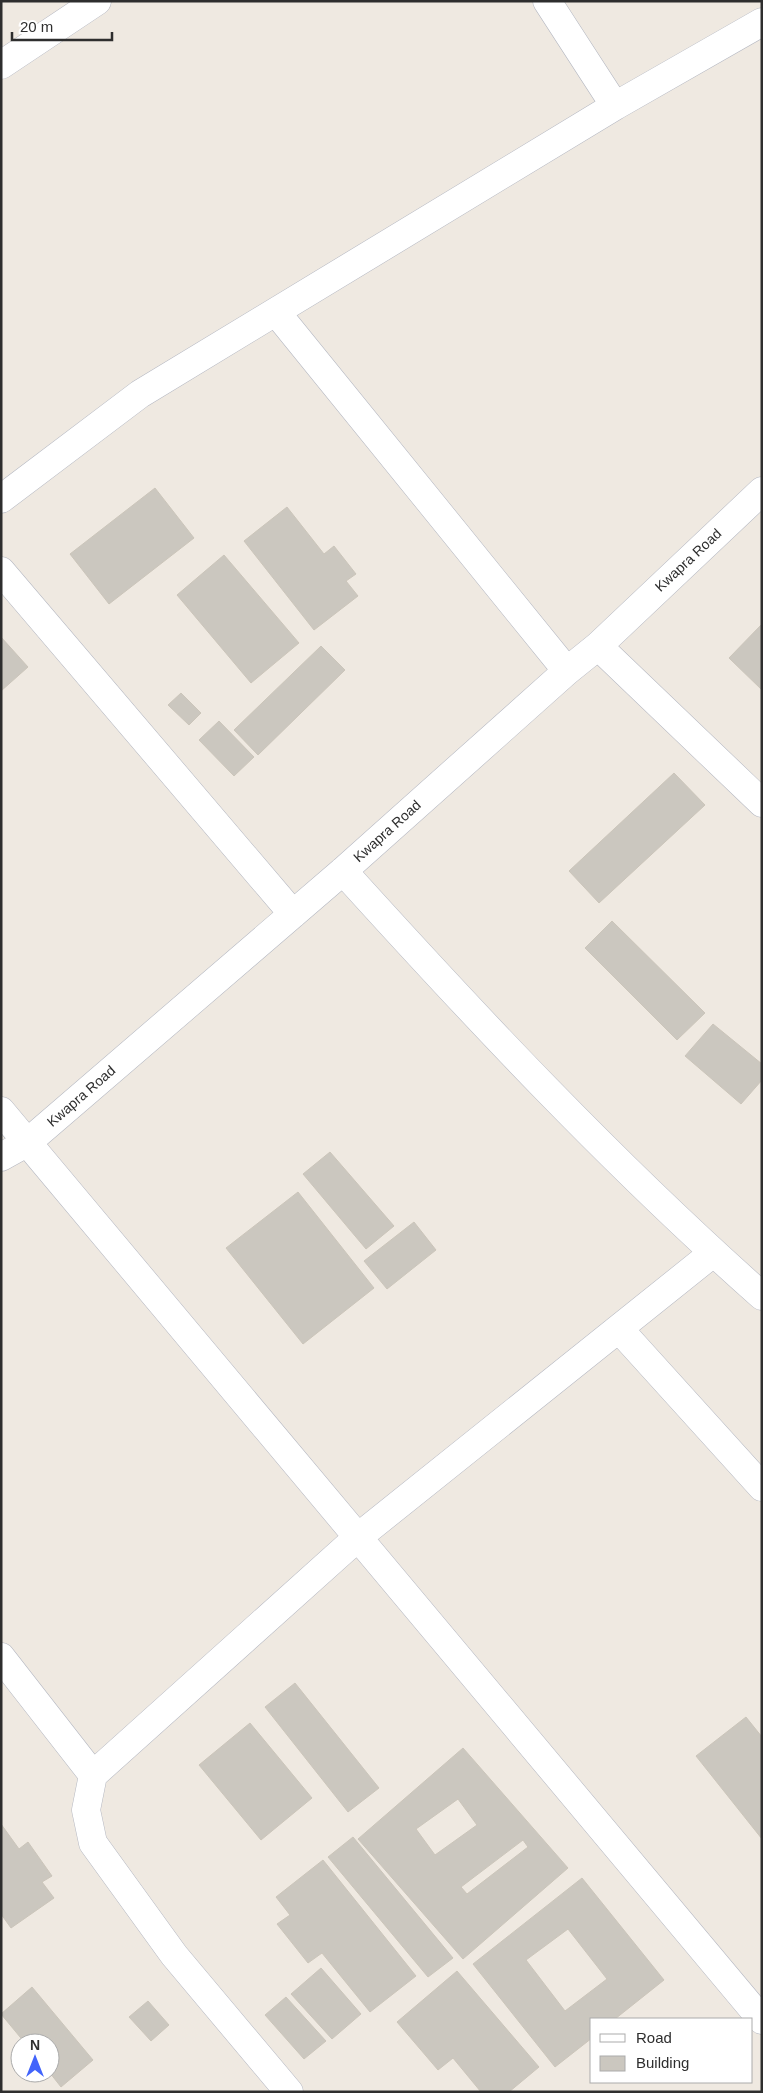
<svg xmlns="http://www.w3.org/2000/svg" width="763" height="2093" font-family="Arial,sans-serif">
<style>
.building{fill:#cbc7bf;stroke:#cbc5ba;fill-rule:evenodd}
.lines{fill:none;stroke-linecap:round;stroke-linejoin:round}
.minor-casing{stroke:#b4b7c1;stroke-width:29}
.minor{stroke:#fff;stroke-width:28}
.labels{text-anchor:middle;dominant-baseline:central;stroke-width:5;stroke-linejoin:round;paint-order:stroke}
.street-label{font-size:14px;fill:#2e2e2e;stroke:#fff}
</style>
<rect width="100%" height="100%" fill="#efe9e1"/>
<path class="building" d="M155 488 194 538 109 604 70 554Z
M287 507 324 554 334 546 356 574 346 581 358 596 314 630 244 541Z
M224 555 299 643 251 683 177 595Z
M762 624V690L729 658Z
M1 637 28 667 1 691Z
M321 646 345 670 258 755 234 730Z
M181 693 201 713 189 725 168 705Z
M219 721 254 757 234 776 199 740Z
M674 773 705 805 599 903 569 871Z
M612 921 705 1013 677 1040 585 948Z
M713 1024 762 1064V1080L741 1104 685 1056Z
M330 1152 394 1226 366 1249 303 1174Z
M298 1192 374 1288 303 1344 226 1248Z
M414 1222 436 1250 387 1289 364 1261Z
M295 1683 379 1788 348 1812 265 1707Z
M746 1717 762 1737V1839L696 1756Z
M250 1723 312 1798 261 1840 199 1765Z
M463 1748 568 1868 463 1959 358 1839ZM458 1799 477 1825 435 1855 416 1829ZM523 1840 528 1847 467 1894 461 1887Z
M1 1824 19 1849 28 1842 52 1876 42 1882 54 1898 11 1928 1 1914Z
M353 1837 453 1958 428 1977 328 1857Z
M323 1860 416 1976 370 2012 322 1953 308 1963 277 1924 290 1915 276 1897Z
M582 1878 664 1980 615 2019H592V2038L555 2067 473 1964ZM568 1929 607 1979 565 2011 526 1960Z
M321 1968 361 2014 332 2039 291 1994Z
M457 1971 539 2067 509 2092H481L453 2058 438 2070 397 2022Z
M32 1987 93 2060 61 2087 50 2073V2043H25L1 2014Z
M286 1997 326 2041 304 2059 265 2015Z
M148 2001 169 2025 151 2041 129 2017Z"/>
<g class="lines">
<g class="minor-casing">
<path id="minor" d="M547 1 615 106
M1 65 97 1
M276 312 567 671
M1 499 140 394 615 106 762 22
M1 571 293 914
M598 646 762 803
M343 871C476 1018 613 1164 762 1296
M1 1111 762 2020
M1 1157 28 1142 343 871 567 671 598 646 762 491
M619 1329 762 1487
M1 1657 93 1775
M289 2092 174 1955 93 1843 86 1810 93 1775 357 1538 713 1253"/>
</g>
<use href="#minor" class="minor"/>
</g>
<g class="labels">
<g class="street-label">
<text transform="translate(688 560) rotate(-43)">Kwapra Road</text>
<text transform="translate(387 831) rotate(-42)">Kwapra Road</text>
<text transform="translate(81 1096) rotate(-41)">Kwapra Road</text>
</g>
</g>
<rect width="763" height="2093" fill="none" stroke="#2e2e2e" stroke-width="5"/>
<rect x="590" y="2018" width="162" height="65" fill="#ffffff" stroke="#ababab"/>
<rect x="600" y="2034" width="25" height="8" fill="#ffffff" stroke="#ababab"/>
<text x="636" y="2043" font-size="15" fill="#2e2e2e">Road</text>
<rect x="600" y="2056" width="25" height="15" fill="#cbc7bf" stroke="#ababab"/>
<text x="636" y="2068" font-size="15" fill="#2e2e2e">Building</text>
<g transform="translate(35 2058)"><circle r="24" fill="#ffffff" stroke="#ababab"/>
<path d="M0-4L9 19L0 12L-9 19Z" fill="#4264fb"/>
<text y="-8" font-size="14" font-weight="bold" text-anchor="middle" fill="#2e2e2e">N</text>
</g>
<path d="M12 32v8h100v-8" fill="none" stroke="#2e2e2e" stroke-width="2.5"/>
<text x="20" y="32" font-size="15" fill="#2e2e2e" stroke="#ffffff" stroke-width="4" paint-order="stroke">20 m</text>
</svg>
